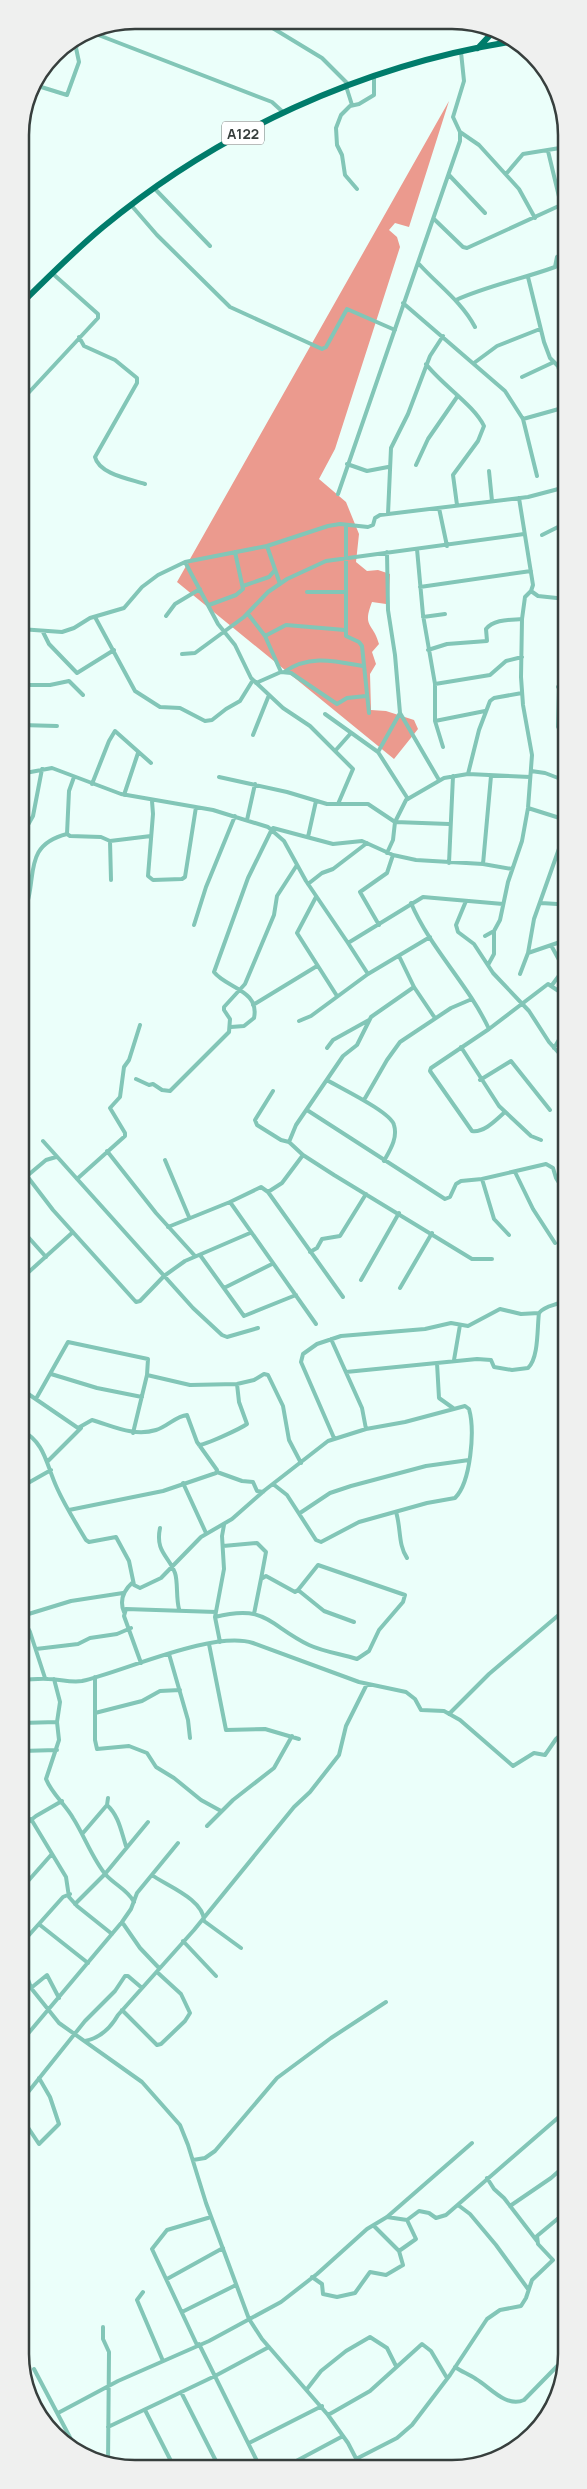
<svg xmlns="http://www.w3.org/2000/svg" width="587" height="2489" font-family="Manrope,sans-serif">
<style>
.forest{fill:#eb9a8e}
.lines{fill:none;stroke-linecap:round;stroke-linejoin:round}
.minor{stroke:#82c6b7;stroke-width:4}
.highway{stroke:#007c6b;stroke-width:6}
.labels{text-anchor:middle;dominant-baseline:central;stroke-width:4;stroke-linejoin:round;paint-order:stroke}
.shield{fill:#fff;stroke:#737977;stroke-width:1}
.shield-label{font-size:14px;font-weight:bold;fill:#373f3d}
.rim{fill:none;stroke:#373f3d;stroke-width:2.5}
</style>
<rect width="100%" height="100%" fill="#ebfffa"/>
<path class="forest" d="M449 101 409 227 395 223 389 230 397 237 400 247 335 449 319 479 346 502 359 534 356 562 367 571 378 570 390 574 389 596 386 604 372 602C362 628 373 622 379 644L372 652 376 664 370 674 371 710 386 711 414 720 418 729 394 759 177 582Z"/>
<g class="lines">
<path class="minor" d="M261 21 322 58 349 85
M88 31 272 102 284 113
M38 86 67 95 79 62 76 48 81 35
M346 86 352 105
M460 132 479 145 519 189 535 218
M548 151 561 205
M506 174 523 154 566 147
M449 175 485 213
M155 189 210 246
M357 189 345 175 342 155 337 145 336 128 341 115 350 106 359 104 374 95V77
M131 205 157 235 230 307 322 349 326 347 347 309 395 330
M434 219 463 247 467 248 561 205 566 213
M419 264C438 285 462 302 475 327
M557 265 566 279
M528 277 544 342 550 358 558 366 566 390
M456 300C487 286 522 279 555 267L557 257 566 251
M403 303 505 391 523 419 537 476
M79 337 84 346 115 360 137 378V383L95 457C99 474 130 479 145 484
M474 363 497 346 540 329
M426 364C442 385 474 405 484 426L478 441 453 475 457 505
M522 377 554 362
M20 402 98 318V314L52 273
M523 419 566 407
M347 464 367 471 388 467
M416 465 428 439 457 397
M489 471 492 501
M338 494 460 141V132L453 117 464 81 461 52
M439 508 447 546
M388 514 391 448 408 414 430 356 443 336
M346 525V636L359 642 362 646 369 713
M542 535 566 523
M267 546 280 584
M417 549 423 615 435 684V721L443 747
M387 552 388 610 395 655 400 713 439 780
M185 562 218 624 235 645 251 678 283 708 310 726 353 769 338 804
M566 563V570
M243 586 269 577 275 570
M420 587 531 571
M531 591 538 596 566 599
M307 592H345
M209 605 236 595 243 589 235 552
M248 614 265 636 281 672
M166 616 175 604 200 589
M95 617 135 691 160 707 180 708 205 721 212 720 226 709 240 701 253 680
M423 617 445 614
M20 629 62 632 74 628 90 618 124 608 142 587 158 575 185 562 267 546 328 526 340 524 368 527 373 525 375 518 380 515 528 497 566 487
M43 632 49 644 77 673 114 650
M265 636 286 625 345 630
M428 650 447 644 487 641 486 629C494 619 510 620 522 619
M182 654 195 653 244 617 268 592 287 579 326 561 524 534
M284 672C309 654 335 661 363 666
M256 683 281 672 291 673 337 704 347 698 366 696
M435 684 490 675 506 661 522 657
M558 687 566 685
M20 688 26 685H50L69 681 83 695
M20 692V729
M325 714 378 752 408 799
M435 721 485 711
M21 725 57 726
M558 727 561 597
M253 735 269 695
M335 751 351 733
M378 752 400 713
M531 771 545 773 566 781
M20 774 52 768 121 794 213 810 268 827 284 841 306 881 348 943 423 897 503 904
M468 774 479 730 490 701 494 698 522 693
M74 777 69 791 67 834 70 836 101 837 110 841 111 880
M219 777 287 792 327 804H368L395 822 406 800 444 778 468 774 530 777
M92 784 109 741 115 731 151 763
M124 795 138 753
M152 801 153 814 148 876 153 880 182 879 185 877 196 807
M528 808 566 820
M247 820 255 784
M273 828 333 844 362 841 393 855 416 860 483 864 512 869
M308 837 316 801
M20 839 33 816 42 769
M110 841 151 836
M387 853 393 840 395 822 449 824
M449 863 453 776
M483 864 491 776
M308 884 322 873 333 869 367 843
M316 897 297 933 337 996
M466 901 456 925 458 932 474 944 493 973 529 1011 549 1042 566 1061
M411 903C430 948 468 984 489 1029
M541 903 557 904 566 900
M21 916C41 885 18 846 67 834
M194 925 206 887 235 816
M379 925 360 892 387 873 393 855
M485 936 494 931 500 920 508 882 522 841 528 808 532 755 523 705 521 677 522 619 525 597 531 591 533 585 519 498
M348 943 368 974
M552 947 564 969 552 985
M528 953 566 940
M399 956 414 987 435 1018
M488 965 494 954V931
M520 974 528 953 534 919 566 829
M253 1005 317 966
M299 1021 311 1016 368 974 430 937
M231 1027 244 1026 254 1018C260 990 226 988 214 972L248 878 272 829
M461 1047 499 1106 531 1136 541 1140
M327 1048 333 1040 369 1020
M554 1048 566 1028
M136 1079 149 1085 153 1084 162 1090 170 1091 229 1032 230 1019 224 1010V1007L245 984 274 915 277 896 297 865
M327 1080C340 1088 391 1112 394 1125 398 1138 390 1150 384 1161
M480 1080 511 1061 550 1110
M273 1091 255 1120 257 1125 281 1140 289 1142 303 1155 334 1175 472 1259H492
M364 1100 387 1060 400 1042 451 1008 472 999
M307 1110 445 1199 450 1197 456 1184 461 1181 482 1179 546 1164 553 1168 556 1178 566 1194
M505 1112C496 1120 484 1133 472 1131L430 1071 431 1068 489 1029 548 984 566 996
M21 1127V1126
M43 1141 193 1308 222 1335 227 1337 258 1328
M289 1142 296 1125 343 1056 357 1045 371 1017 414 987
M107 1151 156 1213 195 1256
M165 1160 189 1217
M515 1172 533 1209 555 1243
M27 1176 53 1210 136 1302 140 1301 164 1276 185 1261 250 1233
M77 1179 125 1136V1133L110 1108 120 1097 124 1067 129 1060 140 1025
M482 1179 494 1219 509 1235
M21 1181 46 1160 56 1157
M268 1192 282 1183 303 1155
M230 1202 316 1324
M168 1227 230 1202 261 1187 268 1192 343 1297
M21 1229 46 1257
M310 1252 317 1248 322 1239 340 1236 366 1194
M200 1255 244 1316 296 1295
M21 1279 73 1232
M361 1280 399 1213
M224 1288 272 1264
M400 1288 432 1233
M331 1339 362 1408 366 1429
M21 1348 24 1341
M454 1360 460 1325
M437 1363 439 1398 453 1408
M346 1372 477 1359 491 1360 494 1367 512 1370 528 1368C539 1358 537 1327 539 1313
M51 1374 97 1388 142 1397
M147 1375 190 1385 237 1384 254 1380 264 1374 268 1375 283 1406 289 1440 301 1463
M21 1389 78 1428 92 1420C113 1426 134 1437 156 1430 167 1427 176 1416 187 1415L197 1442 217 1470 216 1473 163 1491 69 1510
M37 1397 68 1342 148 1359 147 1375 133 1433
M21 1430C46 1443 46 1465 57 1488 65 1506 76 1523 86 1540L89 1542 116 1537 129 1561 134 1585 140 1588 161 1578 201 1537 232 1519 265 1490 328 1441 366 1429 405 1422 465 1406 469 1409C475 1430 471 1482 455 1498L427 1503 359 1522 321 1542 316 1540 287 1495 273 1484
M334 1438 301 1362 303 1354 317 1344 341 1336 425 1329 451 1323 468 1326 500 1309 521 1314 539 1313C546 1304 559 1306 566 1299
M199 1445C205 1445 240 1429 247 1424L239 1402 237 1384
M48 1461 81 1428
M217 1472 242 1481 253 1482 257 1491 263 1492
M183 1483 206 1533
M21 1487 51 1470
M396 1512C401 1527 398 1545 407 1558
M300 1513 330 1493 351 1486 426 1466 469 1460
M160 1528C155 1552 169 1556 175 1573 178 1581 176 1599 179 1609
M223 1546 257 1543 266 1552 261 1579
M124 1612C119 1600 124 1590 133 1582
M254 1614 261 1579 266 1576 295 1592 298 1590 324 1611 354 1622
M21 1615 30 1632 45 1678
M22 1616 71 1601 123 1593
M215 1617C267 1604 268 1625 309 1645 324 1652 342 1654 357 1659L369 1651 379 1630 403 1602 405 1595 318 1565 298 1590
M220 1642 215 1617 224 1569 222 1536 224 1525
M209 1644 226 1730 265 1729 299 1739
M36 1649 78 1644 90 1638 117 1634 131 1628
M169 1654 188 1720 190 1738
M141 1663 124 1616 126 1609 216 1612
M95 1677V1740L97 1749 129 1746 147 1753 156 1767 174 1778 201 1800 221 1811
M54 1679 60 1702 57 1722 59 1740 46 1779C52 1794 65 1804 73 1818 84 1835 93 1860 106 1875 115 1885 128 1890 134 1902
M21 1680C30 1680 39 1678 48 1679 59 1679 71 1683 82 1681 125 1671 213 1630 253 1643L359 1682 406 1692 415 1699 421 1710 444 1711 460 1720 513 1766 534 1753 545 1755 556 1739 567 1729
M95 1713 142 1701 160 1691 180 1690
M449 1714 489 1674 567 1608
M21 1723 57 1722
M21 1751 57 1750
M107 1805C119 1816 121 1831 126 1846
M31 1819 66 1877 69 1897 77 1906 112 1934
M207 1826 233 1800 274 1768 292 1736
M21 1828 36 1816 62 1801
M83 1833 107 1805 108 1798
M152 1875C165 1885 204 1899 204 1921L241 1948
M21 1889 51 1855
M75 1904 105 1874 148 1822
M122 1922 140 1948 159 1968
M40 1925 88 1963
M183 1941 216 1976
M21 1944 63 1897 70 1894
M21 1960 31 1988 59 2023 142 2082 180 2125 188 2145 206 2203 249 2319 262 2339 328 2415 348 2443 361 2468
M31 1988 47 1975 59 1998
M122 2010 157 2045 161 2044 185 2021 190 2013 181 1994 157 1972
M85 2041C100 2038 110 2029 118 2015L194 1930 294 1807 310 1792 339 1755 346 1726 367 1684
M21 2042 122 1922 131 1909 137 1893 178 1843
M21 2101 85 2021 115 1991 125 1976H128L142 1988
M21 2117 39 2144 59 2124 50 2097 39 2078
M193 2160 205 2158 215 2151 277 2078 331 2038 386 2002
M487 2178 494 2189 504 2198 537 2241
M458 2205 470 2214 496 2245 528 2289
M510 2206 551 2178 567 2164
M387 2217 407 2220 419 2211 429 2213 436 2218 446 2215 567 2110
M399 2251 416 2239 407 2220
M312 2277 322 2284 323 2294 337 2297 355 2293 370 2272 386 2275 403 2265 399 2251 374 2226
M167 2279 223 2248
M143 2292 137 2300 163 2361
M182 2312 236 2285
M103 2327V2339L109 2352 108 2464
M199 2344 260 2467
M197 2345 152 2249 167 2230 211 2217
M455 2367C462 2372 469 2374 476 2379 490 2387 506 2408 524 2400L567 2356
M34 2369 74 2445
M307 2389 321 2371 346 2351 370 2337 387 2348 396 2366
M181 2392 219 2467
M145 2410 174 2467
M58 2413 118 2381 209 2341 281 2302 317 2274 367 2229 387 2217 472 2143
M328 2415 370 2391 422 2344 431 2351 447 2378
M108 2427 215 2376 269 2347
M249 2443 322 2406
M356 2459 397 2438 412 2425 450 2375 487 2319 500 2310 521 2306 526 2298 532 2280 553 2260 538 2244 537 2236 567 2211
M204 2467 216 2461
M285 2467 343 2436"/>
<path class="highway" d="M478 48 493 32
M20 305C47 278 74 251 103 227 219 131 362 66 509 42"/>
</g>
<g class="labels">
<rect class="shield" x="222" y="121.5" width="42" height="23" rx="4"/>
<g class="shield-label">
<text x="243" y="133">A122</text>
</g>
</g>
<path d="M0 0H587V2489H0ZM135 29H452A106 106 0 0 1 558 135V2354A106 106 0 0 1 452 2460H135A106 106 0 0 1 29 2354V135A106 106 0 0 1 135 29Z" fill="#eff0ef" fill-rule="evenodd"/>
<path class="rim" d="M135 29H452A106 106 0 0 1 558 135V2354A106 106 0 0 1 452 2460H135A106 106 0 0 1 29 2354V135A106 106 0 0 1 135 29Z"/>
</svg>
